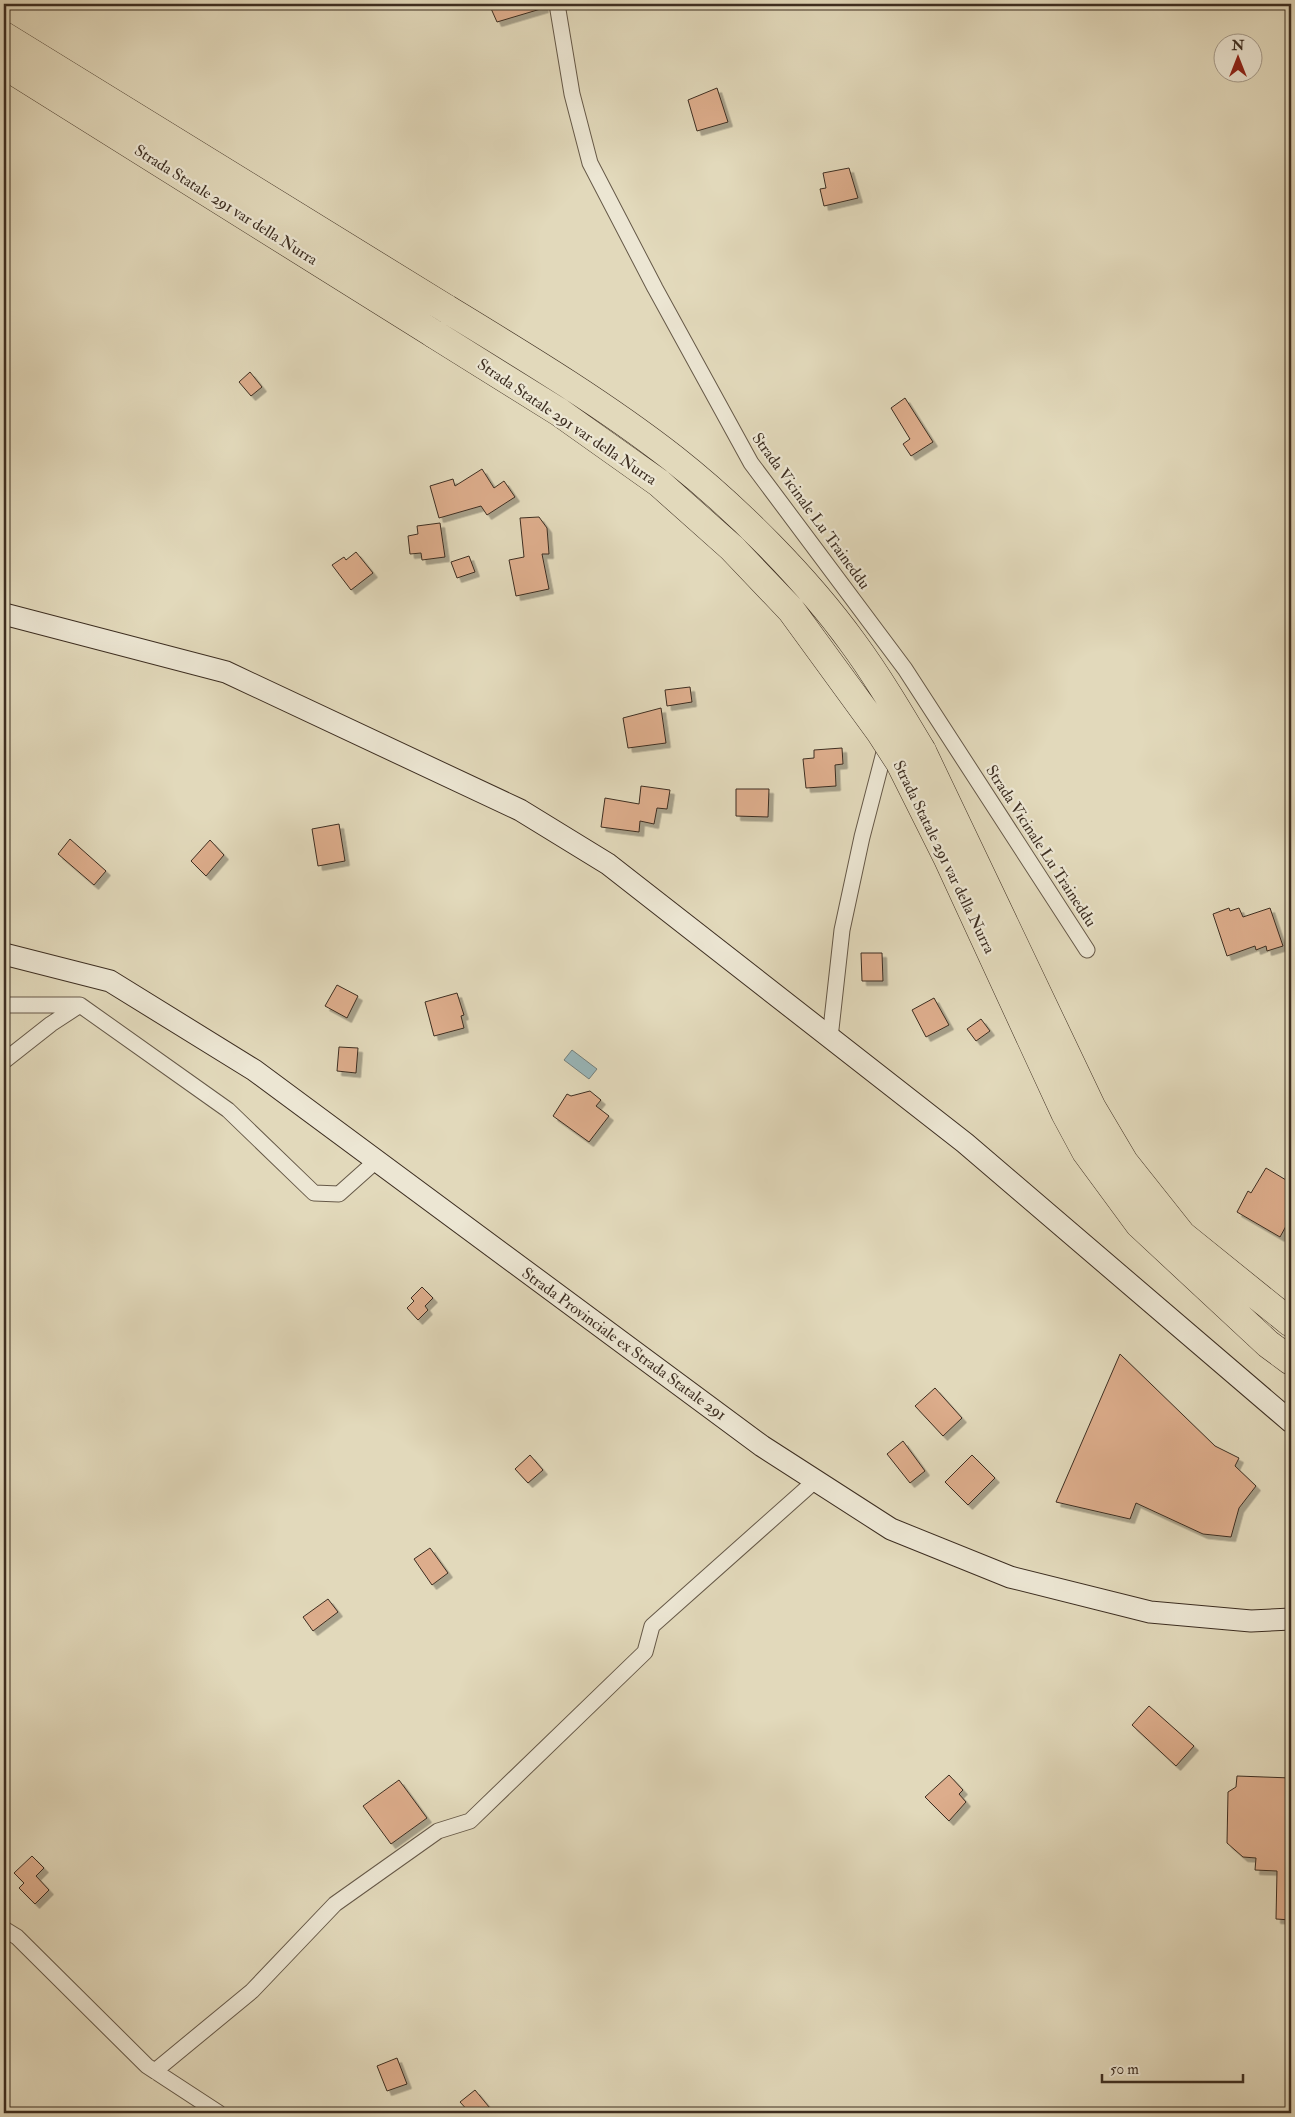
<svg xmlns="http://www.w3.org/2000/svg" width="1295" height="2117" font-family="'IM FELL Double Pica',serif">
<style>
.water{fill:#99b7ba;stroke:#74807d}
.building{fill:#ddad8c;stroke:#3d2e21;filter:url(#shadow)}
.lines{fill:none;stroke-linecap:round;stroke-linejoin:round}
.street-casing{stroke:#665948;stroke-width:17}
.secondary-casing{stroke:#3d2e21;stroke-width:23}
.highway-casing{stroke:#3d2e21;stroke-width:29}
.street{stroke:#ece6d3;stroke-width:15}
.secondary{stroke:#ece6d3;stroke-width:21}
.highway{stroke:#e2d9bb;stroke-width:28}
.highway-bridge-casing{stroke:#3d2e21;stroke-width:29;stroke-linecap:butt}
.highway-bridge{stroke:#e2d9bb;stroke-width:28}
.labels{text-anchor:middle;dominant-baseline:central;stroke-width:4.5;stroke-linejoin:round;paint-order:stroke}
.street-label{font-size:16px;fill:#3d2e21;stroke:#ece6d3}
</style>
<defs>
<filter id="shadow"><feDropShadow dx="4.5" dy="4.5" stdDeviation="0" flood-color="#0004"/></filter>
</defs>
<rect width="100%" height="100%" fill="#e2d9bb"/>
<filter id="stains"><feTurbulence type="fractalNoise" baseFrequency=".004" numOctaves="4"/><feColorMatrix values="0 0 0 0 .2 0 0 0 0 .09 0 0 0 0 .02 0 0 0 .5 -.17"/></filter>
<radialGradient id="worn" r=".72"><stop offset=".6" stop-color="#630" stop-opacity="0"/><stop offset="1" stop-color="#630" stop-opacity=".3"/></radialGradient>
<path class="water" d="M572 1050 597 1069 589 1079 564 1060Z"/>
<path class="building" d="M489 4H543L544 8 497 22Z
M717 88 728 122 697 131 688 100Z
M849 168 858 198 824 206 820 189 826 188 823 173Z
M250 372 262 387 251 396 239 382Z
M905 398 933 442 911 456 903 444 910 439 891 408Z
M482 469 494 488 504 481 515 497 487 515 481 506 439 518 430 486 453 479 455 486Z
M539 517 547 528 549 554H542L549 589 516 596 509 560 524 557 520 518Z
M440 523 445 557 422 560 421 553 410 554 408 536 418 534 417 526Z
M356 552 373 573 351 590 332 565 344 557 346 560Z
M469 556 475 572 457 578 451 562Z
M690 687 692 702 667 706 665 690Z
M661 708 666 743 628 748 623 718Z
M842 748 843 764 835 765 836 786 806 788 803 759 814 758V750Z
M641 786 670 790 667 809 657 808 654 824 640 821 639 832 601 827 605 798 639 804Z
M736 789H769L768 817 736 816Z
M339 824 345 861 318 866 312 829Z
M70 839 106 871 94 885 58 854Z
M210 840 224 855 206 876 191 861Z
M1229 908 1230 911 1239 908 1243 917 1270 908 1283 946 1267 951 1266 946 1256 950 1255 946 1227 956 1213 914Z
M861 953H882L883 981H862Z
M337 985 358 996 347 1018 325 1006Z
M457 993 464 1015 461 1016 464 1028 434 1036 425 1002Z
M934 998 949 1025 926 1037 912 1010Z
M981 1019 990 1031 976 1041 967 1029Z
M339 1047 358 1048 356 1073 337 1071Z
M590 1091 601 1100 596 1106 609 1116 589 1142 553 1116 567 1094 571 1096Z
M1266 1168 1291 1183V1217L1280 1237 1237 1212 1248 1191 1251 1193Z
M422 1287 433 1298 425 1306 428 1310 418 1320 407 1308 414 1301 411 1298Z
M1120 1354 1215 1446 1239 1458 1235 1466 1256 1486 1239 1508 1231 1537 1203 1534 1136 1503 1130 1519 1056 1502Z
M935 1388 962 1418 943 1436 915 1406Z
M903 1441 925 1471 910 1483 887 1454Z
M530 1455 543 1470 528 1483 515 1469Z
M972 1455 995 1478 968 1505 945 1482Z
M430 1548 448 1573 432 1585 414 1559Z
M328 1599 338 1612 313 1631 303 1617Z
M1149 1706 1194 1746 1176 1766 1132 1725Z
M949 1775 963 1790 959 1794 966 1802 949 1821 925 1797Z
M1237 1776 1291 1778V1920L1276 1919 1277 1871 1255 1870 1256 1858 1243 1857 1227 1843 1228 1792 1236 1787Z
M399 1780 427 1818 391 1844 363 1806Z
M32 1856 44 1868 36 1876 49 1890 35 1904 19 1888 24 1883 14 1873Z
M397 2058 407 2084 387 2091 377 2066Z
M475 2090 494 2113H470L460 2102Z"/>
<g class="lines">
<g class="street-casing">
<path id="street" d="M557 4 572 94 590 163 655 288 751 463 905 669 1087 950
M4 1005H80L228 1110 314 1193 339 1194 376 1161
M830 1038 842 930 862 837 887 741
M4 1061 51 1024 80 1005
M4 1929 17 1937 147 2066 219 2113
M155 2071 252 1991 335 1904 438 1831 470 1821 645 1652 652 1626 816 1480"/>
</g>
<g class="secondary-casing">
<path id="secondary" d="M4 614 226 672 520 810 608 864 965 1143 1291 1422
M4 954 110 981 254 1070 762 1446 891 1529 1010 1577 1150 1612 1251 1621 1291 1619"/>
</g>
<g class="highway-casing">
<path id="highway" d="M4 36 447 309
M4 65 434 334
M922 751 1092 1108 1124 1162 1182 1235 1291 1323
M900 763 947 857 1065 1113 1086 1152 1139 1224 1268 1344 1291 1361"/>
</g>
<use href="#street" class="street"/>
<use href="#secondary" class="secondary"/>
<use href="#highway" class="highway"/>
<g class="highway-bridge-casing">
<path id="highway-bridge" d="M447 309C524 356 602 403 674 459 736 508 806 578 853 643 878 677 900 714 922 751
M434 334 559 412 659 483 732 548 791 610 880 732 900 763"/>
</g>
<use href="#highway-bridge" class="highway-bridge"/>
</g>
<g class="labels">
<g class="street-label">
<text transform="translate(226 205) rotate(32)">Strada Statale 291 var della Nurra</text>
<text transform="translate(567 422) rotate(34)">Strada Statale 291 var della Nurra</text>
<text transform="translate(811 511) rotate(54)">Strada Vicinale Lu Traineddu</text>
<text transform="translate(1041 846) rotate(57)">Strada Vicinale Lu Traineddu</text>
<text transform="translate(944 857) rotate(64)">Strada Statale 291 var della Nurra</text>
<text transform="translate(624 1344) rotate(36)">Strada Provinciale ex Strada Statale 291</text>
</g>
</g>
<rect width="1295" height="2117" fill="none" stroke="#e2d9bb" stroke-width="20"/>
<rect x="5" y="5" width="1285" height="2107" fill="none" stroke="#3d2e21" stroke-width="2.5"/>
<rect x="10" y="10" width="1275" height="2097" fill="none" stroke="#3d2e21"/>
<g transform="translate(1238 58)"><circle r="24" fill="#ece6d3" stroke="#a69c8c"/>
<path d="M0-4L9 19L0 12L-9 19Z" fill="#8f2418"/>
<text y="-8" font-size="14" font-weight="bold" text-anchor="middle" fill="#3d2e21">N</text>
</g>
<path d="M1102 2074v8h141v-8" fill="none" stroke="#3d2e21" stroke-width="2.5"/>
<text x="1110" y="2074" font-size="15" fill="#3d2e21" stroke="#ece6d3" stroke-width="4" paint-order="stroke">50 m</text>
<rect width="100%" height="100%" filter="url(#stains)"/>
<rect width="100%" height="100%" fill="url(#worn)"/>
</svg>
